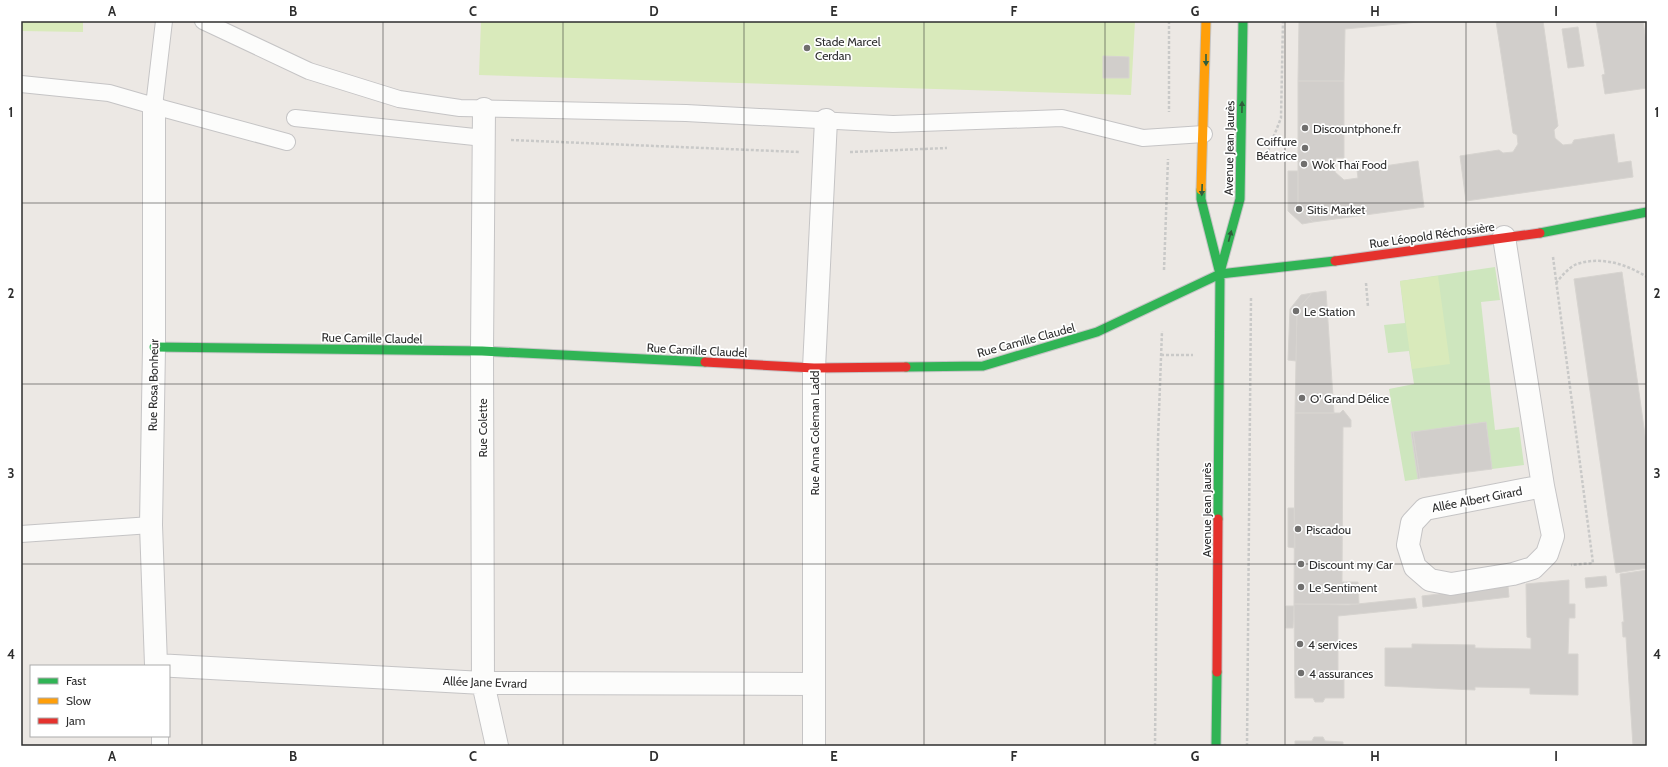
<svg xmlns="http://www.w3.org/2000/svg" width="1668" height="767" font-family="Cabin,sans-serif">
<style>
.green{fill:#cee6be}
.pitch{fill:#d9eabb}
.building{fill:#d1cecb;stroke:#d7d4d0}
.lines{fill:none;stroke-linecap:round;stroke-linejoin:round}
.lane-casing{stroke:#c5c4c5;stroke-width:18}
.street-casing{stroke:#c5c4c5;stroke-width:24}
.fast-casing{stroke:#c5c4c5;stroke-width:11}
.slow-casing{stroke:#c5c4c5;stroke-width:11}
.jam-casing{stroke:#c5c4c5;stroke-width:11}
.path{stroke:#c9c9c8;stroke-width:2.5;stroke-dasharray:3 2;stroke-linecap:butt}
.lane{stroke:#fcfcfb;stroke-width:16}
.street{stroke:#fcfcfb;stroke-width:22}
.fast{stroke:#30b455;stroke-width:9}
.slow{stroke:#ff9f0a;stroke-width:9}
.jam{stroke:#e5322d;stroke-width:9}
.oneway{fill:#2f5d3c}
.grid{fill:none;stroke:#2e2e2e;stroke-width:1;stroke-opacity:0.55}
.poi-dot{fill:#706f6e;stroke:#fff;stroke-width:1.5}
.labels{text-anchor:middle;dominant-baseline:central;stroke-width:3.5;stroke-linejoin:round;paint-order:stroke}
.poi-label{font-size:12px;fill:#2e2e2e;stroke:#fff;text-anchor:start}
.street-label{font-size:12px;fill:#2e2e2e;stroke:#fff}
.neatline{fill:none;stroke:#2e2e2e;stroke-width:1.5}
.grid-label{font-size:13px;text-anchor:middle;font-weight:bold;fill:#2e2e2e}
</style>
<rect width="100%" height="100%" fill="#ece8e4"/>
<path class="green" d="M1495 267 1500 300 1481 302 1495 430 1519 427 1524 465 1492 469 1486 422 1411 433 1418 479 1405 481 1389 389 1414 384 1409 351 1388 353 1384 325 1405 323 1400 281Z"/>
<path class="pitch" d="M21 21H83V32L21 31Z
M481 21H1135L1131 95 479 75Z
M1438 276 1450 364 1412 369 1400 281Z"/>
<path class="building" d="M1299 21H1429L1345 29 1344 81H1298Z
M1496 21H1543L1558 126 1554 130 1555 138 1563 145 1572 144 1574 140 1614 134 1618 163 1631 161 1633 177 1466 201 1460 156 1499 150 1503 153 1513 152 1518 144 1517 135 1513 133Z
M1596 21H1643L1647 48V88L1605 94 1602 75 1605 74Z
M1578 27 1584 66 1568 68 1562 29Z
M1103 56 1129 57V78H1103Z
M1298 81H1344V158H1336L1335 172 1344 180 1358 178 1357 170 1418 161 1424 207 1313 222 1298 208Z
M1288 171H1298V208L1313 222 1302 224 1288 211Z
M1622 272 1647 449V568L1616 573 1574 279Z
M1326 291 1334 413H1295L1297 310 1312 293Z
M1312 293 1297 310 1296 361 1288 360 1290 309 1301 295Z
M1343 410 1351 420V427H1343L1342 582H1358L1359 604H1294L1295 413H1340Z
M1486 422 1492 469 1420 478 1413 432Z
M1411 432H1413L1420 478 1418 479Z
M1288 508H1294L1295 548 1288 547Z
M1647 570V746H1633L1626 637H1623L1622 622H1624L1620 574Z
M1606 576 1607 586 1586 588 1585 578Z
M1569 580V604H1575V618H1569L1568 654H1578V695L1530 694V688L1475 687V690L1385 686V648H1412V644L1475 645V648L1531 649V638L1527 637 1526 584Z
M1508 586 1509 597 1423 607 1422 596Z
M1415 598 1417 608 1338 616V674H1344V698H1325L1323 702H1315L1313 698H1295L1294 604 1348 605Z
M1286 606H1294L1293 628H1286Z
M1314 737H1323L1325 741 1343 742V746H1295V741H1312Z"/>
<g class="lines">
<g class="lane-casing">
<path id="lane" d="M203 21 309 71 399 99 460 108 686 113 893 124 1062 118 1143 138 1204 134
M21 84 109 93 154 106 164 21
M154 106 287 142
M295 118 484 138
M21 534 151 525
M160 736V746"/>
</g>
<g class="street-casing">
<path id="street" d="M154 106V347L151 525 156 665 483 683 814 684
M484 109 482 351 483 683 497 746
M1504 237 1543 486 1425 509 1412 523 1408 545 1415 567 1430 580 1451 584 1513 574 1533 568 1547 554 1553 536 1543 486
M814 746V368L826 120"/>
</g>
<g class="fast-casing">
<path id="fast" d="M1201 190V199L1220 274 1218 519
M1540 233 1647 212
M1220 272 1240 199 1243 21
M154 347 482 351 705 362
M906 367 983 366 1097 332 1220 274 1335 261
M1216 746 1217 672"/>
</g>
<g class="slow-casing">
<path id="slow" d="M1201 190 1206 21"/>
</g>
<g class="jam-casing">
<path id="jam" d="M1335 261 1540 233
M705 362 814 368 906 367
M1217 672 1218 519"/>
</g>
<path class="path" d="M1169 21V112
M511 140 799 152
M1268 151 1281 118 1283 21
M850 152 947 148
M1553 257 1593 563 1571 565
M1164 270 1168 159
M1366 283 1368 307
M1556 283C1561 277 1569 267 1577 264 1601 256 1626 264 1647 277
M1161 355H1193
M1155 746 1158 439 1162 331
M1247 746 1251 297"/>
<use href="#lane" class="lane"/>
<use href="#street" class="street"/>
<use href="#fast" class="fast"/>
<use href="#slow" class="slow"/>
<use href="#jam" class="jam"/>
</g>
<defs><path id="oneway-solid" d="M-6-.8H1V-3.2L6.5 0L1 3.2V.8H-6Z"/></defs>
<g class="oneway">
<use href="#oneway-solid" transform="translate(1206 60) rotate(90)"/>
<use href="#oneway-solid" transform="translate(1242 107) rotate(-89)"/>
<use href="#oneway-solid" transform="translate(1202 190) rotate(92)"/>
<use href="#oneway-solid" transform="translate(1230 236) rotate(-75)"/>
</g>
<path class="grid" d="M202 21V746M383 21V746M563 21V746M744 21V746M924 21V746M1105 21V746M1285 21V746M1466 21V746M21 203H1647M21 384H1647M21 564H1647"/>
<g class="poi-dot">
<circle cx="807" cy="48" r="4"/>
<circle cx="1305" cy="128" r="4"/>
<circle cx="1305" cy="148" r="4"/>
<circle cx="1304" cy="164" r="4"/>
<circle cx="1299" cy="209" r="4"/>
<circle cx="1296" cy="311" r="4"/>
<circle cx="1302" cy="398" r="4"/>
<circle cx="1298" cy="529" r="4"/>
<circle cx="1301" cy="564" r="4"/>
<circle cx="1301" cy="587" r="4"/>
<circle cx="1300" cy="644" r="4"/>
<circle cx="1301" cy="673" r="4"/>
</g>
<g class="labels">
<g class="poi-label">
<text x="815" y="41">Stade Marcel<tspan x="815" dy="14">Cerdan</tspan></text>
<text x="1313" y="128">Discountphone.fr</text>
<text x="1297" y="141" text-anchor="end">Coiffure<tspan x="1297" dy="14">Béatrice</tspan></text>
<text x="1312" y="164">Wok Thaï Food</text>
<text x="1307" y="209">Sitis Market</text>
<text x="1304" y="311">Le Station</text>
<text x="1310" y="398">O' Grand Délice</text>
<text x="1306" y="529">Piscadou</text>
<text x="1309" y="564">Discount my Car</text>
<text x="1309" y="587">Le Sentiment</text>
<text x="1308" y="644">4 services</text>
<text x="1309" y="673">4 assurances</text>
</g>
<g class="street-label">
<text transform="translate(1229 148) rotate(-89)">Avenue Jean Jaurès</text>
<text transform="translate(1432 235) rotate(-8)">Rue Léopold Réchossière</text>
<text transform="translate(372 338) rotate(1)">Rue Camille Claudel</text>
<text transform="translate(1026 340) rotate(-15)">Rue Camille Claudel</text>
<text transform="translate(697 350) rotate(3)">Rue Camille Claudel</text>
<text transform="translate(153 385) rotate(-89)">Rue Rosa Bonheur</text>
<text transform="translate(482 428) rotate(-90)">Rue Colette</text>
<text transform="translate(814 433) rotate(-90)">Rue Anna Coleman Ladd</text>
<text transform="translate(1477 499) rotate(-11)">Allée Albert Girard</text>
<text transform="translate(1206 510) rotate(-90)">Avenue Jean Jaurès</text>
<text transform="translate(485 682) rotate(2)">Allée Jane Evrard</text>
</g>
</g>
<rect width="1668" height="767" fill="none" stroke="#ffffff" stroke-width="44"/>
<rect x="30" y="665" width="140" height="72" fill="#ffffff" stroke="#ababab"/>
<rect x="38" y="678" width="20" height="6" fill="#30b455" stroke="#ababab"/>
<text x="66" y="685" font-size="12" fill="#2e2e2e">Fast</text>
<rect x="38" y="698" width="20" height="6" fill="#ff9f0a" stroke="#ababab"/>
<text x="66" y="705" font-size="12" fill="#2e2e2e">Slow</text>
<rect x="38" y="718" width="20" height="6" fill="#e5322d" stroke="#ababab"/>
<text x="66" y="725" font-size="12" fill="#2e2e2e">Jam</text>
<rect x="22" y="22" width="1624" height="723" class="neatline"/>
<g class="grid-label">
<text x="112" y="16">A</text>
<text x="293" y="16">B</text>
<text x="473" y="16">C</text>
<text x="654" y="16">D</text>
<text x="834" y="16">E</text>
<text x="1014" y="16">F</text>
<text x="1195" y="16">G</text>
<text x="1375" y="16">H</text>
<text x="1556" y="16">I</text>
<text x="11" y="117">1</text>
<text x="1657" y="117">1</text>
<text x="11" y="298">2</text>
<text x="1657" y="298">2</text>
<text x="11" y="478">3</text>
<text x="1657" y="478">3</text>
<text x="11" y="659">4</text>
<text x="1657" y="659">4</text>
<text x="112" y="761">A</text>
<text x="293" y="761">B</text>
<text x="473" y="761">C</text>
<text x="654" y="761">D</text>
<text x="834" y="761">E</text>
<text x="1014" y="761">F</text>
<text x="1195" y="761">G</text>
<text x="1375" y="761">H</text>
<text x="1556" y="761">I</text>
</g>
</svg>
